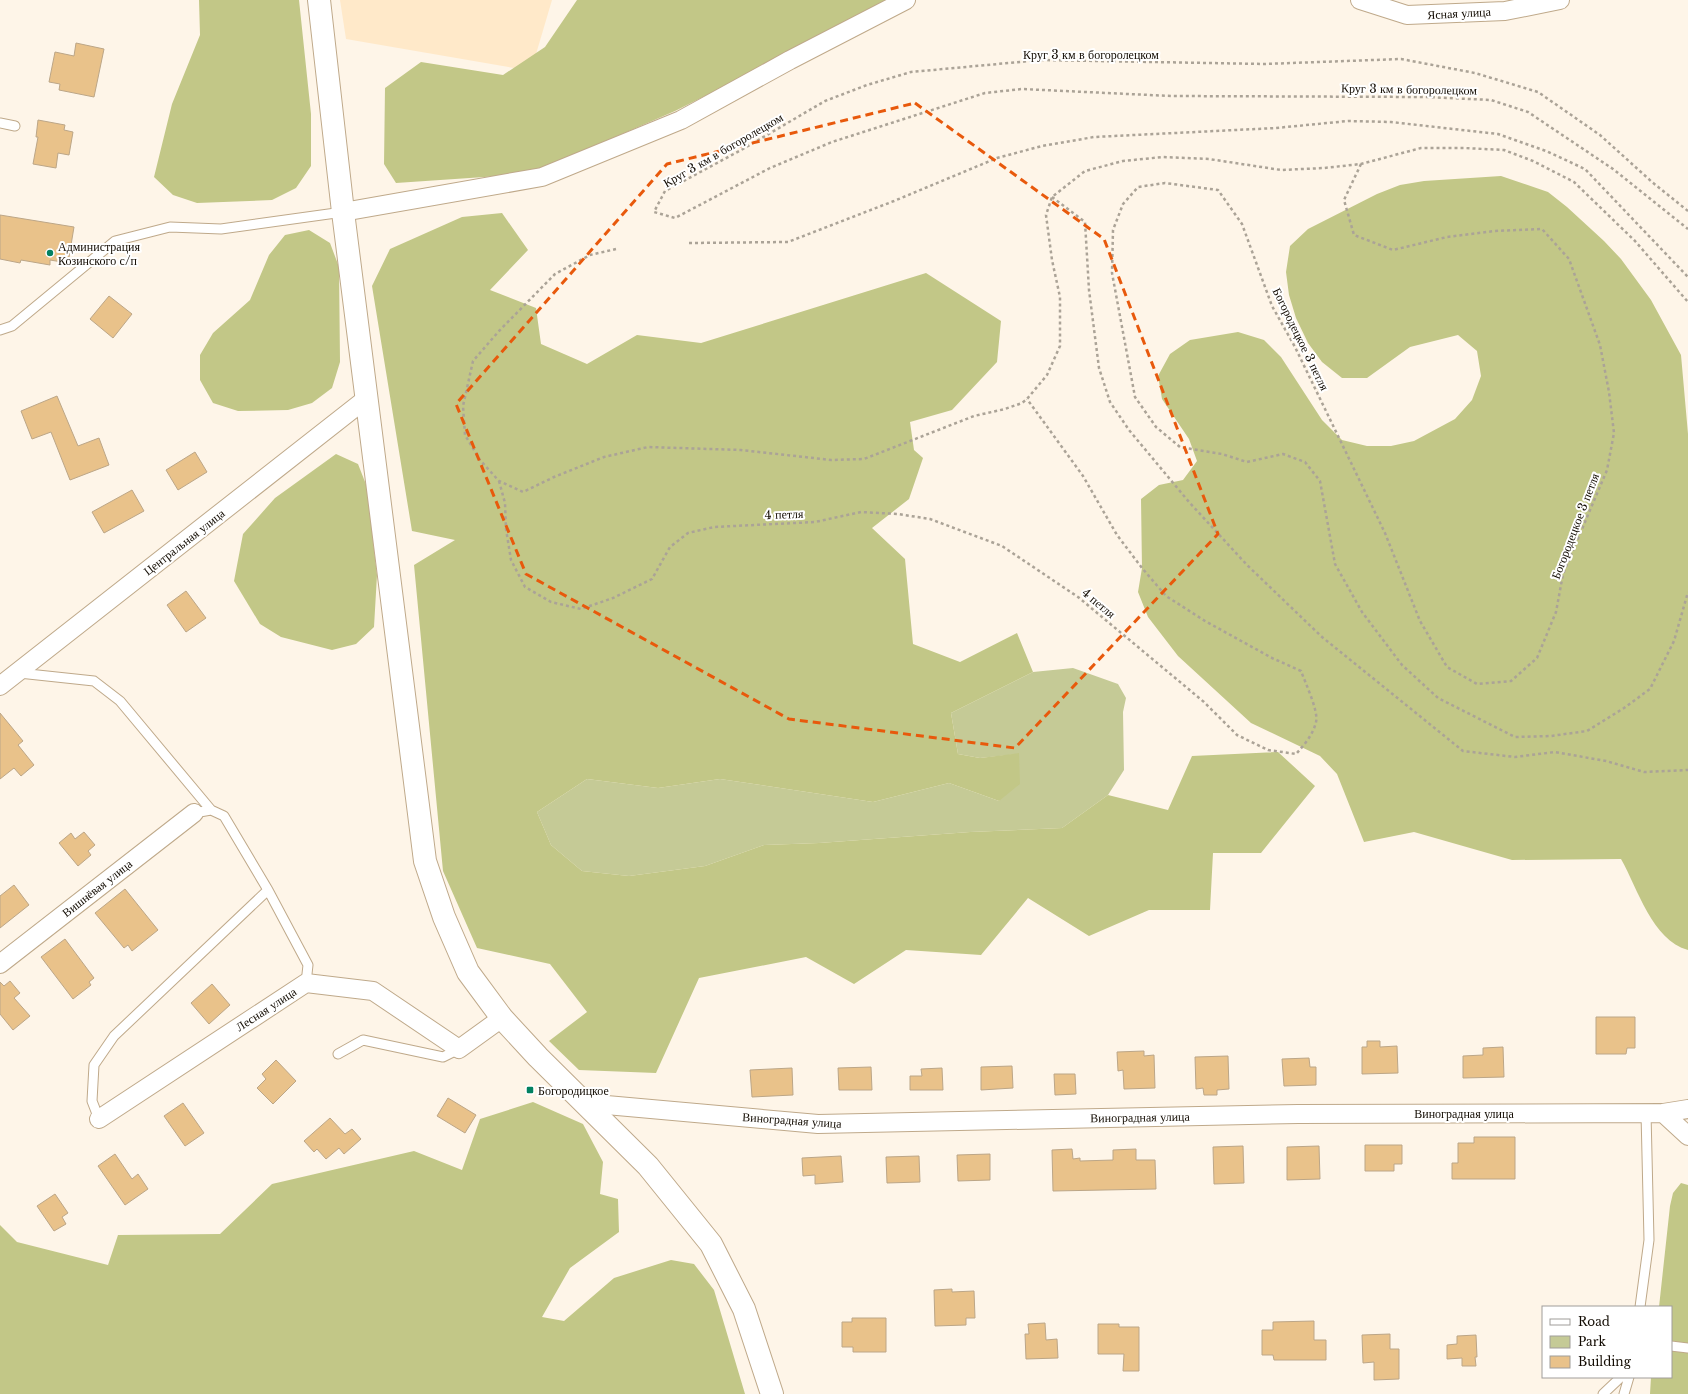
<svg xmlns="http://www.w3.org/2000/svg" width="1688" height="1394" font-family="'Libre Baskerville',serif">
<style>
.built{fill:#ffe9c9}
.green{fill:#c5ca96}
.forest{fill:#c2c787}
.building{fill:#e9c28a;stroke:#bca687}
.lines{fill:none;stroke-linecap:round;stroke-linejoin:round}
.service-casing{stroke:#bfa98a;stroke-width:11}
.minor-casing{stroke:#bfa98a;stroke-width:20}
.tertiary-casing{stroke:#bfa98a;stroke-width:24}
.path{stroke:#aba397;stroke-width:2.5;stroke-dasharray:3 3;stroke-linecap:butt}
.service{stroke:#fff;stroke-width:9}
.minor{stroke:#fff;stroke-width:18}
.tertiary{stroke:#fff;stroke-width:22}
.marked{fill:none;stroke:#e8590c;stroke-width:3;stroke-dasharray:8 5;stroke-linejoin:round}
.poi-dot{fill:#028161;stroke:#fff;stroke-width:1.5}
.labels{text-anchor:middle;dominant-baseline:central;stroke-width:4;stroke-linejoin:round;paint-order:stroke}
.street-label{font-size:12px;fill:#120b02;stroke:#fff}
.poi-label{font-size:12px;fill:#120b02;stroke:#fff;text-anchor:start}
</style>
<rect width="100%" height="100%" fill="#fef5e8"/>
<path class="built" d="M340 0H552L531 71 346 39Z"/>
<path class="green" d="M1073 668 1118 684 1126 698 1123 712 1124 770 1108 795 1062 828 970 832 819 843 764 845 705 866 629 876 582 871 551 845 537 812 587 779 658 788 720 779 873 802 949 783 999 801 1019 754 980 758 958 754 951 713 1033 672Z"/>
<path class="forest" d="M199 0H299L311 114V166L296 188 272 200 197 203 173 195 154 177 172 104 200 35Z
M577 0H897L675 111 530 174 396 183 384 164 385 88 421 62 503 75 545 47Z
M1501 176 1548 192 1567 207 1604 241 1621 259 1651 300 1681 355 1688 434V950C1652 940 1638 889 1621 859L1512 860 1414 832 1364 842 1337 774 1320 756 1251 723 1178 656 1148 617 1138 592 1142 568 1141 499 1159 485 1183 480 1197 461 1189 439 1162 399 1158 376 1170 354 1190 340 1238 332 1264 340 1281 357 1322 420 1342 440 1367 446H1391L1414 441 1455 419 1472 400 1481 376 1477 351 1458 335 1410 347 1367 378H1342L1322 362 1308 343 1296 318 1289 295 1286 272 1290 246 1308 229 1377 194 1400 185 1424 181Z
M502 213 528 250 490 290 536 308 541 344 587 364 637 335 701 343 926 273 1001 321 997 362 952 410 910 422 914 450 923 458 909 499 872 528 905 559 913 644 960 662 1017 633 1033 672 951 713 958 754 980 758 1019 753 1020 784 999 801 949 783 873 802 720 779 658 788 587 779 537 812 551 845 582 871 629 876 705 866 764 845 819 843 970 832 1062 828 1108 795 1168 810 1192 756 1278 752 1315 786 1261 853H1213L1210 910H1149L1089 936 1028 898 981 955 906 950 854 984 806 957 699 978 656 1073 579 1070 549 1041 587 1012 550 964 477 948 443 871 414 565 455 540 412 531 372 286 390 249 462 217Z
M309 230 330 243 339 267 340 362 332 388 312 403 288 410 238 411 213 403 200 380V355L213 333 250 300 269 255 285 235Z
M336 454 358 464 367 487 377 575 374 627 356 644 332 650 281 637 260 624 234 581 243 534 275 498Z
M533 1102 583 1124 603 1162 600 1194 618 1199 619 1232 570 1268 542 1317 564 1321 614 1278 671 1260 694 1264 714 1290 745 1394H0V1225L17 1242 108 1265 118 1235 220 1234 272 1184 414 1151 462 1170 480 1119Z
M1681 1183 1688 1185V1394H1650L1651 1377H1671V1307H1659L1670 1206 1673 1193Z"/>
<path class="building" d="M76 43 104 49 94 97 59 90 60 84 49 82 55 52 74 56Z
M38 120 65 125 64 130 73 132 69 155 58 153 56 168 33 164 38 137H36Z
M0 215 74 227 68 263 50 260V265L21 260 20 263 0 259Z
M109 296 132 314 113 338 90 319Z
M57 396 78 446 99 438 109 465 70 480 51 432 32 439 21 411Z
M195 452 207 472 178 490 166 470Z
M132 490 144 511 104 533 92 512Z
M186 591 206 618 186 632 167 605Z
M0 713 23 741 18 745 34 765 21 776 14 768 0 779Z
M84 832 95 845 88 851 91 855 78 866 59 843 71 833 75 839Z
M14 885 29 905 0 928V896Z
M125 889 158 930 132 951 128 945 124 948 95 913Z
M65 939 94 978 89 982 91 985 73 999 41 957Z
M10 981 20 993 14 998 30 1016 13 1030 0 1014V982L4 986Z
M212 984 230 1005 209 1024 191 1003Z
M1596 1017H1635V1048H1627L1626 1054H1596Z
M1367 1041H1380V1047L1397 1046 1398 1073 1362 1074V1047H1367Z
M1503 1047 1504 1077 1463 1078V1056L1483 1055V1048Z
M1144 1051V1056L1154 1055 1155 1088 1124 1089 1123 1070 1118 1071 1117 1052Z
M1228 1056 1229 1089 1217 1090V1095H1204L1203 1088 1196 1089 1195 1057Z
M1309 1058 1310 1067H1316V1085L1284 1086 1282 1059Z
M276 1060 296 1081 273 1104 257 1088 266 1079 262 1074Z
M1012 1066 1013 1088 981 1090V1067Z
M871 1067 872 1090H839L838 1068Z
M792 1068 793 1095 752 1097 750 1070Z
M942 1068 943 1090H910V1076H922L921 1069Z
M1054 1074H1075L1076 1094 1055 1095Z
M448 1098 476 1115 465 1133 437 1116Z
M183 1103 204 1133 185 1146 164 1116Z
M330 1118 345 1134 352 1129 361 1139 344 1154 339 1148 326 1159 317 1149 314 1152 304 1141Z
M1474 1137H1515V1179H1452V1163H1458V1143H1474Z
M1365 1145H1402V1164H1394V1171H1365Z
M1243 1146 1244 1183 1214 1184 1213 1147Z
M1319 1146 1320 1179 1287 1180V1147Z
M1072 1149 1073 1159 1080 1158V1161L1113 1160V1150L1136 1149V1160H1155L1156 1189 1053 1191 1052 1150Z
M115 1154 132 1179 138 1174 148 1189 125 1205 98 1166Z
M990 1154V1180L958 1181 957 1155Z
M841 1156 843 1182 815 1184V1175L803 1176 802 1158Z
M919 1156 920 1182 887 1183 886 1157Z
M55 1194 68 1213 62 1217 66 1224 54 1231 37 1206Z
M952 1289V1292L974 1291 975 1318H966V1325L935 1326 934 1290Z
M852 1318H886V1352H853V1347H842V1322H852Z
M1314 1321V1340H1326V1360H1274L1273 1355H1262V1330H1273V1322Z
M1045 1323 1046 1340 1057 1339 1058 1358 1026 1359 1025 1334H1029L1028 1324Z
M1098 1324H1119V1327H1139V1371H1123L1124 1354H1098Z
M1390 1334V1349H1399V1379L1374 1380V1362L1363 1363 1362 1335Z
M1476 1335 1477 1357H1475L1476 1366H1462V1358L1447 1359V1345L1457 1344V1336Z"/>
<g class="lines">
<g class="service-casing">
<path id="service" d="M0 123 15 126
M0 330 12 326 115 241 170 227 221 229 343 212
M19 673 94 681 120 701 211 810
M194 813 211 810 224 816 268 890 308 965 306 983
M338 1054 363 1040 443 1057 459 1049
M99 1119 92 1101 94 1065 114 1036 268 890
M1640 1307 1649 1240 1646 1113
M1671 1346 1688 1348
M1603 1394 1621 1377
M1624 1394 1629 1377"/>
</g>
<g class="minor-casing">
<path id="minor" d="M1360 0 1407 15 1505 11 1560 0
M343 212 542 177 681 120 790 60 906 0
M0 686 367 398
M0 964 194 813
M584 1103 818 1124 1298 1114 1663 1113 1688 1136
M1663 1113 1688 1109
M99 1119 306 983 373 991 459 1049 502 1018"/>
</g>
<g class="tertiary-casing">
<path id="tertiary" d="M319 0 343 212 425 861 444 917 468 972 502 1018 538 1057 648 1166 711 1244 744 1309 772 1394"/>
</g>
<path class="path" d="M1361 164 1344 200 1354 235 1393 250 1447 237 1495 231 1542 229 1569 259 1600 345 1609 392 1614 433 1607 470 1563 574 1556 612 1537 658 1511 681 1477 684 1447 667 1420 621 1385 533 1295 347 1272 306 1242 224 1218 190 1165 183 1138 187 1123 204 1113 230 1112 273 1135 397 1156 427 1180 447 1222 454 1247 462 1283 454 1305 462 1320 481 1335 564 1362 612 1402 665 1438 698 1515 737 1551 736 1587 731 1624 708 1650 689 1674 641 1688 592
M1052 197 1085 222 1089 290 1099 368 1110 402 1129 430 1189 502 1247 565 1322 637 1463 751 1515 757 1555 752 1606 761 1644 772 1688 770
M1688 211 1652 182 1600 135 1538 92 1475 73 1401 59 1264 64 1041 60 911 72 867 85 825 101 743 149 665 191 654 212 675 218 770 168 832 142 985 93 1022 89 1171 96 1427 97 1491 100 1528 112 1613 169 1688 229
M689 243 788 242 894 201 997 158 1042 146 1094 137 1276 128 1348 121 1391 122 1498 134 1546 151 1585 169 1688 277
M616 249 590 255 555 274 499 331 473 361 463 406 465 435 480 460 499 481 523 492 554 477 604 457 648 447 741 450 831 460 864 459 974 416 1005 409 1022 403 1027 399 1047 375 1060 346V297L1052 260 1046 215 1052 197 1085 171 1123 161 1163 157 1209 159 1281 170 1324 168 1361 164 1421 148H1464L1504 150 1533 161 1574 182 1635 241 1688 302
M499 481 505 503 506 529 511 560 525 587 551 602 581 609 613 598 652 579 670 547 688 533 714 527 815 522 861 512 898 514 930 519 1002 546 1078 597 1204 702 1237 735 1268 750 1296 754C1304 745 1313 735 1316 722 1319 712 1305 682 1301 671L1272 658 1205 621 1166 596 1142 568 1117 535 1083 476 1027 399"/>
<use href="#service" class="service"/>
<use href="#minor" class="minor"/>
<use href="#tertiary" class="tertiary"/>
</g>
<path class="marked" d="M915 103 1104 239 1218 534 1015 748 789 719 526 574 456 404 667 164Z"/>
<g class="poi-dot">
<circle cx="50" cy="253" r="4"/>
<rect x="526" y="1086" width="8" height="8" rx="2"/>
</g>
<g class="labels">
<g class="street-label">
<text transform="translate(1459 13) rotate(-3)">Ясная улица</text>
<text x="1091" y="54">Круг 3 км в богоролецком</text>
<text transform="translate(1409 89) rotate(1)">Круг 3 км в богоролецком</text>
<text transform="translate(723 150) rotate(-30)">Круг 3 км в богоролецком</text>
<text transform="translate(1301 339) rotate(64)">Богородецкое 3 петля</text>
<text transform="translate(784 514) rotate(-2)">4 петля</text>
<text transform="translate(1575 526) rotate(-69)">Богородецкое 3 петля</text>
<text transform="translate(184 542) rotate(-38)">Центральная улица</text>
<text transform="translate(1099 603) rotate(40)">4 петля</text>
<text transform="translate(97 888) rotate(-38)">Вишнёвая улица</text>
<text transform="translate(266 1009) rotate(-33)">Лесная улица</text>
<text x="1464" y="1113">Виноградная улица</text>
<text transform="translate(1140 1117) rotate(-1)">Виноградная улица</text>
<text transform="translate(792 1120) rotate(4)">Виноградная улица</text>
</g>
<g class="poi-label">
<text x="58" y="246">Администрация<tspan x="58" dy="14">Козинского с/п</tspan></text>
<text x="538" y="1090">Богородицкое</text>
</g>
</g>
<rect x="1542" y="1306" width="130" height="72" fill="#ffffff" stroke="#a09d9a"/>
<rect x="1550" y="1319" width="20" height="6" fill="#ffffff" stroke="#a09d9a"/>
<text x="1578" y="1326" font-size="12" fill="#120b02">Road</text>
<rect x="1550" y="1336" width="20" height="12" fill="#c5ca96" stroke="#a09d9a"/>
<text x="1578" y="1346" font-size="12" fill="#120b02">Park</text>
<rect x="1550" y="1356" width="20" height="12" fill="#e9c28a" stroke="#a09d9a"/>
<text x="1578" y="1366" font-size="12" fill="#120b02">Building</text>
</svg>
